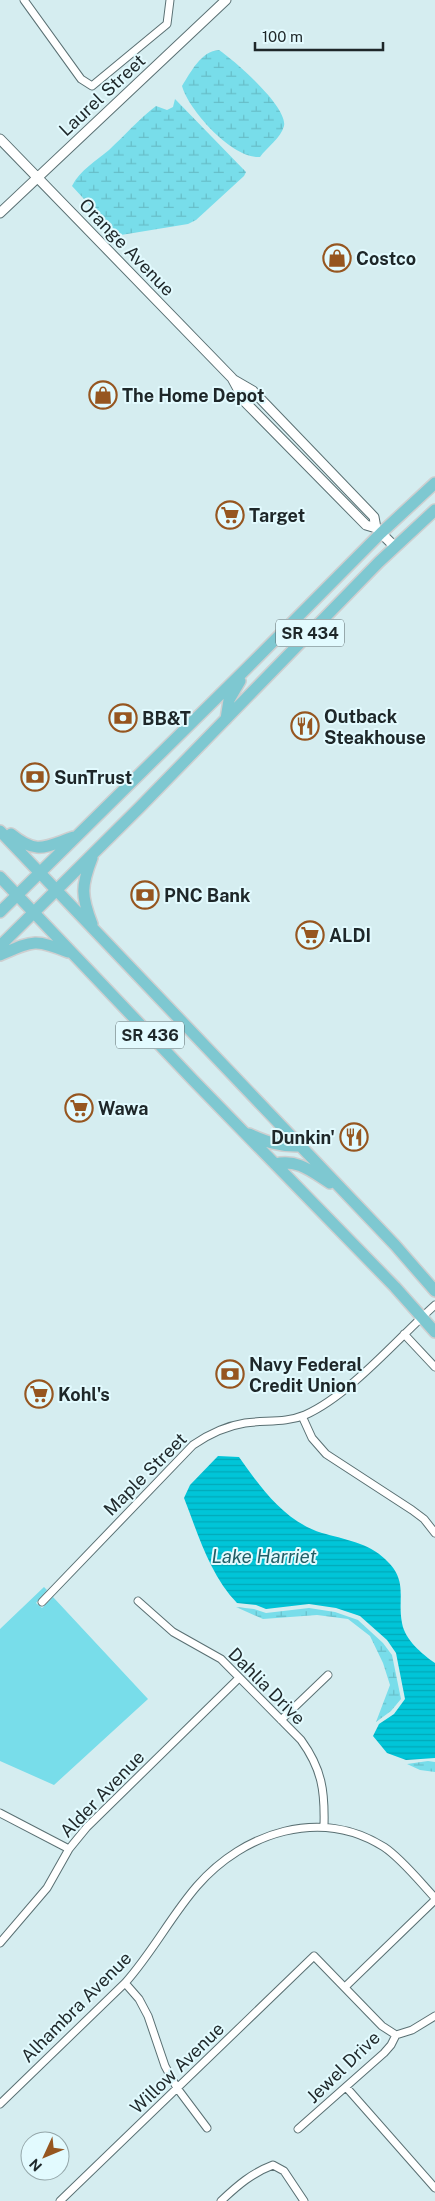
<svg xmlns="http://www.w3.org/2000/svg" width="435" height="2201" font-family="'Public Sans',sans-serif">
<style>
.wetland{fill:url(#wetland-marsh)}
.green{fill:#78ddea}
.water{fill:url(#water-rules)}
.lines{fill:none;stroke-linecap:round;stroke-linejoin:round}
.minor-casing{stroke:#5a7073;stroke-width:9}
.tertiary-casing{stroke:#5a7073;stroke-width:11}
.primary-casing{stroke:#cecfd0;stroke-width:14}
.minor{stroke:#fff;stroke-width:7}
.tertiary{stroke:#fff;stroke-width:9}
.primary{stroke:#7ec8d1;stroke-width:11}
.labels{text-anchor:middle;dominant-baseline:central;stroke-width:4;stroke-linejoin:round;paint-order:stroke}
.shield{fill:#e2fafe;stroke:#596669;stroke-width:1}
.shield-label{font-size:16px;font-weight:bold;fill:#1e2729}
.street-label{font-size:18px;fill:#1e2729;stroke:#e2fafe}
.poi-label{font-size:18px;font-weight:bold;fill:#1e2729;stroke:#e2fafe;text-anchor:start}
.water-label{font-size:19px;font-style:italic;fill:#205f67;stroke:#e2fafe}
</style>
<defs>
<pattern id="wetland-marsh" width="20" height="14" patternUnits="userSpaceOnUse" patternTransform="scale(1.25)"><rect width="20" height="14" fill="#78ddea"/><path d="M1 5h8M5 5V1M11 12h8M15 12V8" fill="none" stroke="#67bec9"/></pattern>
<pattern id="water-rules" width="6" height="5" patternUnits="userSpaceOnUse" patternTransform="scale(1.25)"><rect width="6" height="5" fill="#00c5d8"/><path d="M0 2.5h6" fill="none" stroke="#01a9b9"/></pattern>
</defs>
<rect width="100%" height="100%" fill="#d5edf0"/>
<path class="wetland" d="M219 50C235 61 288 107 284 126 281 138 267 147 260 157 233 159 189 111 182 86 191 72 201 51 219 50Z
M175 99 246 172 244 176 196 220 188 224 121 235 106 223 72 186C80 170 96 161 109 150 125 135 139 119 156 106L167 110 173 107Z
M236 1607 254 1609 266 1613 309 1608 335 1612 358 1620 383 1643 392 1655 401 1699 391 1711 376 1722 390 1685 383 1663 370 1636 348 1619 317 1615 263 1619Z
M428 1761 435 1762V1772L420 1770 407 1764Z"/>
<path class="green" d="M44 1587 47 1590 36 1603 42 1608 53 1597 148 1699 54 1785 0 1761V1629Z"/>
<path class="water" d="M218 1456 239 1457C261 1488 284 1521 322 1533 343 1539 369 1543 385 1559 409 1581 397 1597 402 1623 405 1640 422 1654 435 1663V1758L406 1760 387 1753 373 1736 379 1724 394 1714 405 1699 396 1653 387 1640 360 1616 336 1608 309 1604 266 1609 256 1605 237 1603C210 1575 198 1534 184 1498L190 1485Z"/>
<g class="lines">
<g class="minor-casing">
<path id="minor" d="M24 0 81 79 92 86 167 24 170 0
M404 1334 435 1367
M302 1416 312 1438 326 1454 412 1510 424 1519 435 1533
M138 1601 173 1632 221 1659 301 1740C322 1769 325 1791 324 1826
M42 1602 193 1445C209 1434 226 1426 245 1423 265 1420 286 1423 305 1415 350 1395 398 1338 435 1305
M281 1720 328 1675
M0 1813 69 1849
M0 1943 47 1888 69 1849 87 1827 239 1678
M125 1983 139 1999 148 2016 165 2066 177 2088 207 2128
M345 1987 435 1900
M396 2035 412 2030 435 2016
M346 2087 435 2188
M0 2104 125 1983C152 1953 171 1916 197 1886 244 1832 321 1807 384 1847 402 1859 420 1882 435 1898
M298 2129 384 2053 391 2045 396 2035
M60 2201 314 1956 382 2026 396 2035
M221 2201C238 2185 252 2173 273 2165L284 2171 304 2201"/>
</g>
<g class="tertiary-casing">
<path id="tertiary" d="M0 139 232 378 245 402 366 525 376 528
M0 213 226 0
M234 380 253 391 374 517 376 528 395 547"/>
</g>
<g class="primary-casing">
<path id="primary" d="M226 719 229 700 240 681
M0 831 395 1245 435 1291
M11 834C37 855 44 847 74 837
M92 858C81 886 81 896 92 924
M0 877 194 1081 395 1287 435 1332
M0 912 247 668 381 533 435 483
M0 946 140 807 379 562 435 510
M0 955C32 941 35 938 68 952
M249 1134C267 1142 281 1147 301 1146
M275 1164C298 1159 311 1171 330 1183"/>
</g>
<use href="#minor" class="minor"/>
<use href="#tertiary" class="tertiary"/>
<use href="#primary" class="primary"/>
</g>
<defs>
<g id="shop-ring" transform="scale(1.4375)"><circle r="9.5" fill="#e2fafe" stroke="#965620" stroke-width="1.5"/><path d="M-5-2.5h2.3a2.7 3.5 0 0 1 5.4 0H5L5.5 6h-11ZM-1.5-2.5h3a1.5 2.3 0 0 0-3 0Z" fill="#965620"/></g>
<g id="supermarket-ring" transform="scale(1.4375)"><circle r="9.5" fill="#e2fafe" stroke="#965620" stroke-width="1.5"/><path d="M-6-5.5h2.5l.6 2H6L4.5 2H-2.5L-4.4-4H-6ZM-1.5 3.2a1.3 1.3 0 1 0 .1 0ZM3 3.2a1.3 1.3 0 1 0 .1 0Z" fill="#965620"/></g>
<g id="bank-ring" transform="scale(1.4375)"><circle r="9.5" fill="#e2fafe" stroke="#965620" stroke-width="1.5"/><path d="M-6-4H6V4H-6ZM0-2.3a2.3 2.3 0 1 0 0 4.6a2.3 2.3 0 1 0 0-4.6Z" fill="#965620"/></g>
<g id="restaurant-ring" transform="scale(1.4375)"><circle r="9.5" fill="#e2fafe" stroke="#965620" stroke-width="1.5"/><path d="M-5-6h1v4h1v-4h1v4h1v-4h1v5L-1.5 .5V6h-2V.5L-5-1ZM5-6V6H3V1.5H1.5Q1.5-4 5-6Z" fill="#965620"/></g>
</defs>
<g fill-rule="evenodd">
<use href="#shop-ring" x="337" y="258"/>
<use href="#shop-ring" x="103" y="395"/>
<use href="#supermarket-ring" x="230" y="515"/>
<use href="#bank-ring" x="123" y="718"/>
<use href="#restaurant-ring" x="305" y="726"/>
<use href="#bank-ring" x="35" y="777"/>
<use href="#bank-ring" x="145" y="895"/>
<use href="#supermarket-ring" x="310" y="935"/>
<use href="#supermarket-ring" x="79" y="1108"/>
<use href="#restaurant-ring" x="354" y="1137"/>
<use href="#bank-ring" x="230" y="1374"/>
<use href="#supermarket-ring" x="39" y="1394"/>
</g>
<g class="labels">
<g class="shield">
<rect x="276" y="619.5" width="68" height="27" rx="4"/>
<rect x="116" y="1021.5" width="68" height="27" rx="4"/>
</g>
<g class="shield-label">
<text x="310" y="633">SR 434</text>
<text x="150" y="1035">SR 436</text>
</g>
<g class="street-label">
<text transform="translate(102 95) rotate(-43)">Laurel Street</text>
<text transform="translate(127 247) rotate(46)">Orange Avenue</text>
<text transform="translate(145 1474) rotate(-45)">Maple Street</text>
<text transform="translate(267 1686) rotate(45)">Dahlia Drive</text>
<text transform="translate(102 1794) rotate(-46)">Alder Avenue</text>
<text transform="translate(76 2007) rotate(-45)">Alhambra Avenue</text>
<text transform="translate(343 2067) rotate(-44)">Jewel Drive</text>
<text transform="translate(177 2068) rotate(-44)">Willow Avenue</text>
</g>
<g class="poi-label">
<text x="356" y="258">Costco</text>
<text x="122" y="395">The Home Depot</text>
<text x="249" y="515">Target</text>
<text x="324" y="716">Outback<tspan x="324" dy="21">Steakhouse</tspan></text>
<text x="142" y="718">BB&amp;T</text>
<text x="54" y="777">SunTrust</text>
<text x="164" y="895">PNC Bank</text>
<text x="329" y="935">ALDI</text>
<text x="98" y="1108">Wawa</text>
<text x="335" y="1137" text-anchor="end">Dunkin'</text>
<text x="249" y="1364">Navy Federal<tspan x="249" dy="21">Credit Union</tspan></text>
<text x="58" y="1394">Kohl's</text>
</g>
<g class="water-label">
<text x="264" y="1556">Lake Harriet</text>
</g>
</g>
<g transform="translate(45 2156) rotate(226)"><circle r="24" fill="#e2fafe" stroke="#94a6a9"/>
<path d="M0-4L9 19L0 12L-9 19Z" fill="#965620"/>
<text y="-8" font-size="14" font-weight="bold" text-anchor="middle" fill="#1e2729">N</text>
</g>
<path d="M255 42v8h128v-8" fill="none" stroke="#1e2729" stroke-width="2.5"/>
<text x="262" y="42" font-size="15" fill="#1e2729" stroke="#e2fafe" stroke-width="4" paint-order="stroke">100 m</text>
</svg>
